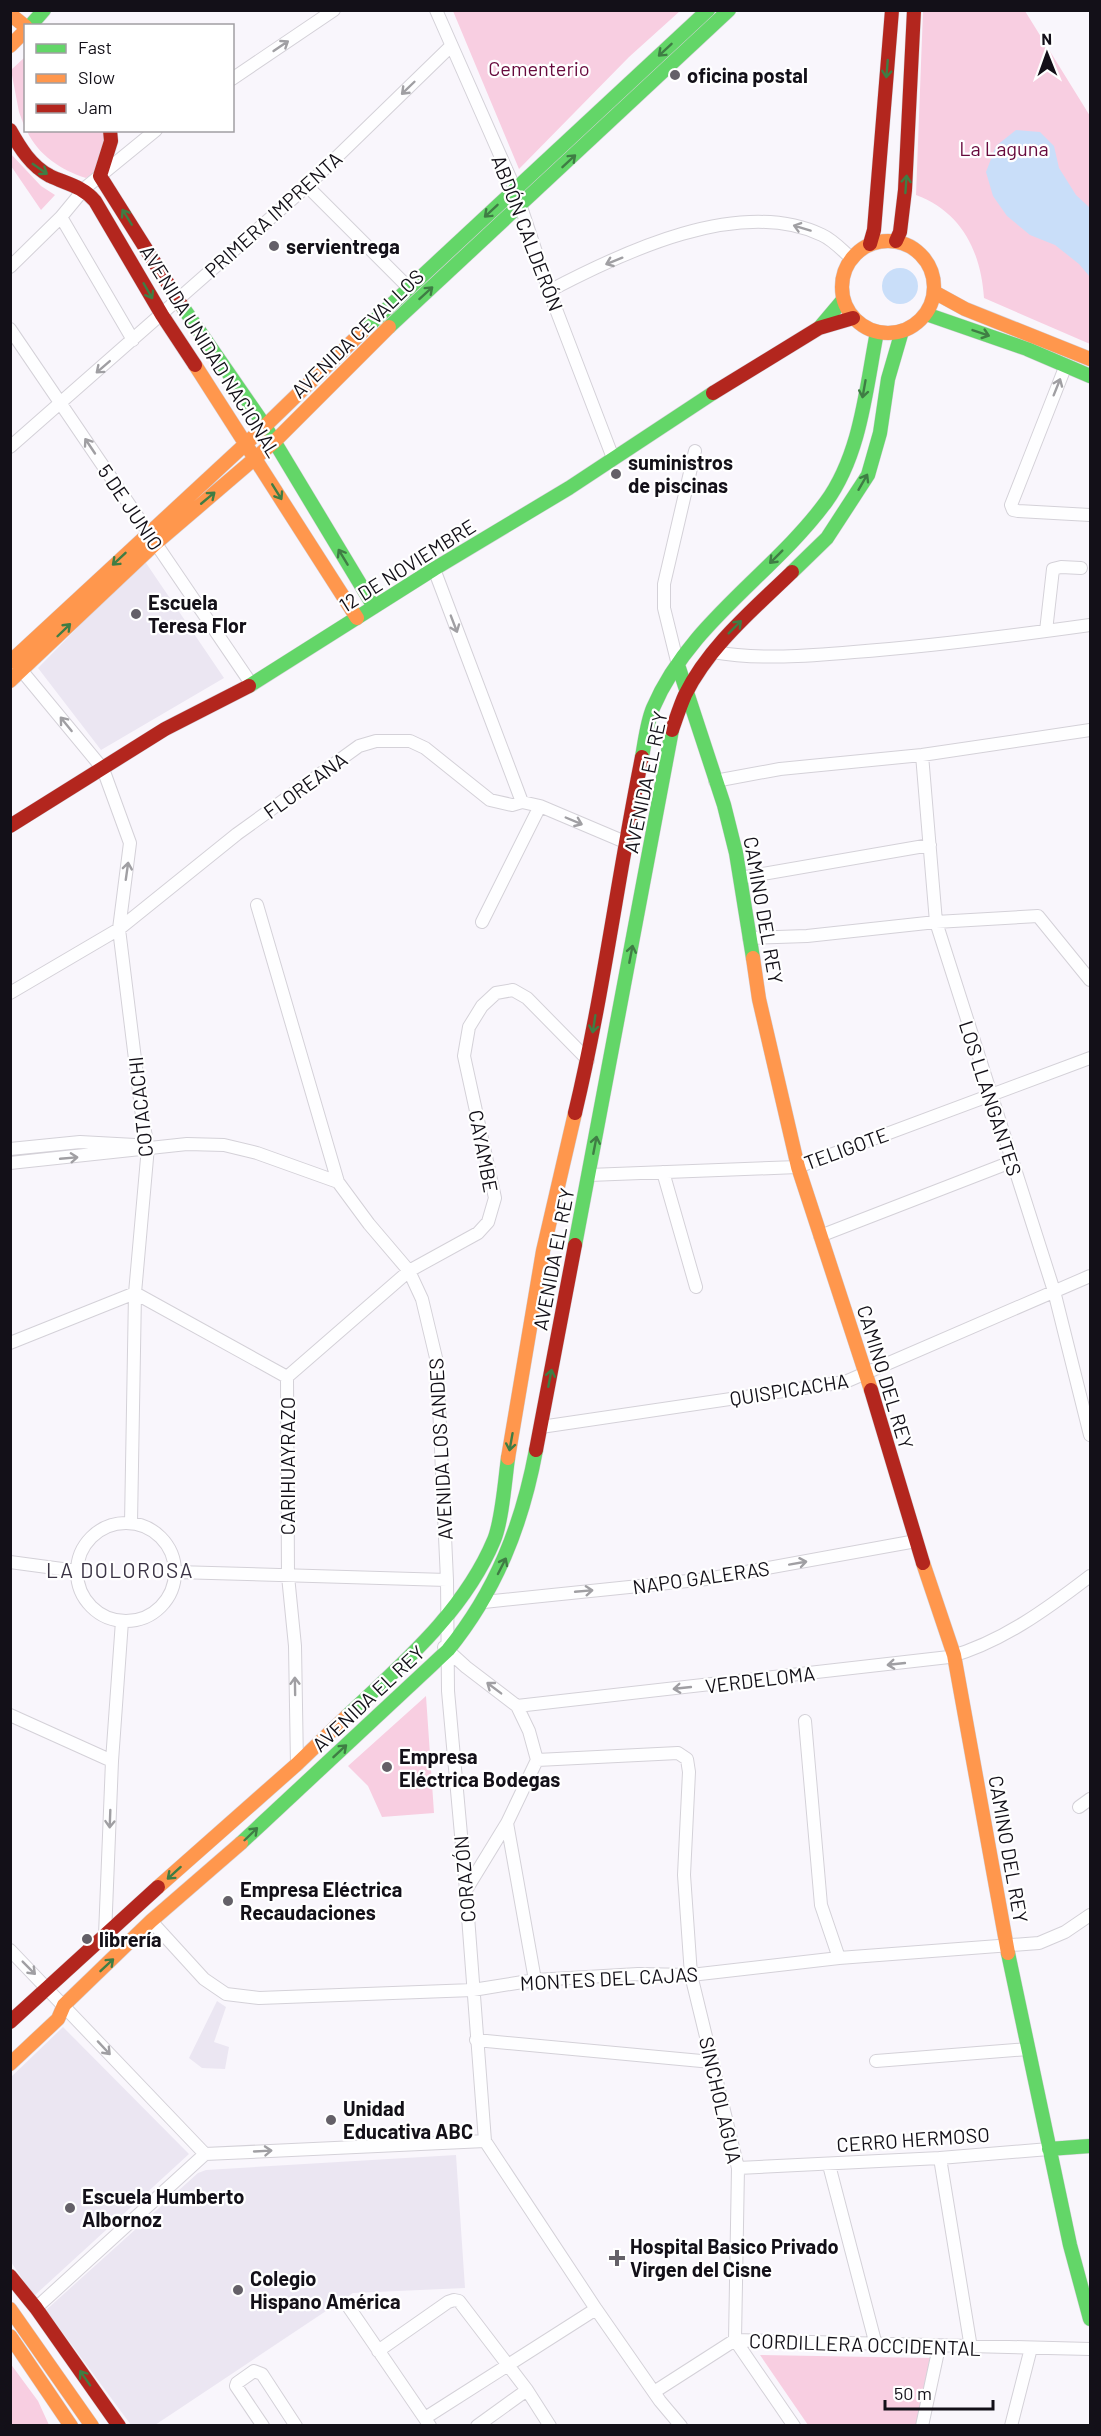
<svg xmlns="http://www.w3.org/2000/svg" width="1101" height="2436" font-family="Barlow,sans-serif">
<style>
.built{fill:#ebe6f2}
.green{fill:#f8cee1}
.water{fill:#c9def9}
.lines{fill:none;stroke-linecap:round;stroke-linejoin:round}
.street-casing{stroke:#d4d1d8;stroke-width:14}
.fast-casing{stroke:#d4d1d8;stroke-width:15}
.slow-casing{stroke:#d4d1d8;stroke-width:15}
.jam-casing{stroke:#d4d1d8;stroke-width:15}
.street{stroke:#fefeff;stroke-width:12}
.fast{stroke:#63d668;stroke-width:14}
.slow{stroke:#ff974d;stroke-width:14}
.jam{stroke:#b3261e;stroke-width:14}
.oneway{stroke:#a09fa3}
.oneway2{stroke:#3f7d44}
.poi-dot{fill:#646068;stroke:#fff;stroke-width:2}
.labels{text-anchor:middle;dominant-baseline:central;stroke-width:4.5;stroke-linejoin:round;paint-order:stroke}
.park-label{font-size:20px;fill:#670a3d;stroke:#fff}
.poi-label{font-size:20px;font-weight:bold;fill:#131018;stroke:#fff;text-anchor:start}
.street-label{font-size:20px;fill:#131018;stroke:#fff}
.neighbourhood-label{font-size:21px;letter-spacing:1.5px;fill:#3b3445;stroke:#fff}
</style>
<rect width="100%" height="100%" fill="#f9f6fc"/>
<path class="built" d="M144 560 224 678 101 750 38 668Z
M217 2001 226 2007 214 2042 229 2047 225 2069 202 2068 189 2058Z
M63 2027 189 2154 34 2296 11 2262 10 2078Z
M456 2155 465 2288 353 2293 155 2425H131L46 2310 198 2173 206 2170Z"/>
<path class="green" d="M453 11H680L629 57 519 169Z
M923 11H1025L1090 116V344L984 298C981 252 962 212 916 195Z
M25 57V128L19 112 11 70Z
M27 131H112L110 161 86 178C61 170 38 155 27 131Z
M10 153 41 186 55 195 41 210 11 166Z
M426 1696 434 1813 382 1817 368 1786 348 1766Z
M760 2355 930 2358 916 2425H808Z
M10 2363 38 2401 49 2425H11Z"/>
<path class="water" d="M1016 130 1040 132 1054 146 1059 168 1076 195 1090 208V277L1079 264 1055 245 1030 235 1007 216 993 196 986 172 996 146Z
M882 286a18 18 0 1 1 36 0a18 18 0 1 1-36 0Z"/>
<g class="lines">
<g class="street-casing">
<path id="street" d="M436 10 515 189 549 291 613 458
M232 79 334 10
M307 186 408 287
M61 217 133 340
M10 267 61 217 85 188 156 130
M549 291C623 252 740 196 822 235 833 240 842 250 851 258
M10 329 252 685
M1066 365 1011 505 1013 510 1018 511 1090 515
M10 447 307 186 450 47
M434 569 522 802
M1046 631 1053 569 1061 567 1081 568
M713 652C759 660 808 656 854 652 934 646 1011 636 1090 625
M17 665 103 769 130 843 119 929 142 1116 148 1147 135 1293 131 1523
M678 665 664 608V584L695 451
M922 755 936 922 1054 1291 1090 1435
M715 781 780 769 922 755 1090 730
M740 878 930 845
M257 905 338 1182
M482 922 540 806
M749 938 807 936 936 922 1038 916 1090 980
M10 993 119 929 237 834 359 746 376 741H410L425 748 490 800 512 805 522 802 540 806 625 842
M10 1149 80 1142 135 1145
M10 1163 187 1144 224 1145 257 1153 338 1182 369 1224 409 1271 422 1299 437 1362 447 1580 448 1691 466 1890 485 2141 596 2309 660 2401 681 2426
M663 1172 696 1287
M589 1175 798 1167 1090 1058
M820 1236 1011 1162
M10 1343 135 1293 287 1377
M287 1377 409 1271 478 1233 488 1222 495 1198 464 1056 469 1027 482 1006 496 993 513 990 527 998 588 1060
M287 1377 288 1576 295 1646 297 1765
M541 1427 845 1382 1090 1276
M77 1572a49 49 0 1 1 98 0a49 49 0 1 1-98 0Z
M10 1562 77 1571
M176 1572 447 1580
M484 1602 707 1579 916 1541
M444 1647 466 1667 517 1706 949 1657C1002 1642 1047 1609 1090 1576
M10 1715 112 1761
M805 1721 821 1905 839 1958
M537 1760 678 1753 687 1759 689 1772 684 1875 691 1975 738 2168 735 2340 794 2426
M1079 1807 1090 1799
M507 1823 535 1980
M466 1890 507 1823 537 1760 529 1731 517 1706
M151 1921 204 1979 226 1994 259 1998 473 1990 535 1980 638 1974 691 1975 839 1958 1039 1943 1065 1932 1090 1915
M105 1935 112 1761 122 1621
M10 1950 205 2154 485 2141
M476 2040 712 2062
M876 2061 1028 2049
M940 2158 971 2348
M829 2165 876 2345
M738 2168 940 2158 1049 2149
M348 2306 430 2426
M36 2308 205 2154
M378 2351 448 2302 454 2300 459 2301 527 2390 550 2426
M654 2392 735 2340 1090 2349
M425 2418 596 2309
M263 2426 236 2386 237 2383 254 2371 262 2374 296 2426
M477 2426 527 2390
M922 2426 939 2347
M1011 2426 1031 2348"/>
</g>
<g class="fast-casing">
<path id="fast" d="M30 26 44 10
M182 306 265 426 374 607
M926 314 1027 349 1090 376
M389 327 729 10
M820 327 842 301
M363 331 708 10
M792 572 827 538 868 475 880 433 888 379 902 331
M678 665 724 805 736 853 753 958
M249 686 434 569 569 488 713 393
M642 757C645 741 647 722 653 708 689 623 773 574 826 502 861 454 866 388 877 332
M575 1245 672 730
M347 1716C402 1664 464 1612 494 1540 502 1521 505 1480 508 1458
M241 1843 448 1650C496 1591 522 1525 536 1450
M1008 1953 1070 2245 1090 2319
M1049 2149 1090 2146"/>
</g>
<g class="slow-casing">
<path id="slow" d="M10 14 26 27
M10 46 26 30
M842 287a46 46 0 1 1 92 0a46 46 0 1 1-92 0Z
M934 292 965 309 1090 359
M195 365 357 618
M10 662 265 426 363 331
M10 681 156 543 274 442 389 327
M753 958 759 999 798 1167 871 1390
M508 1458 543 1251 575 1113
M923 1563 954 1655 1008 1953
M158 1887 296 1765 347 1716
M10 2064 58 2019 64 2005 151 1921 241 1843
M10 2309 92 2426
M10 2336 71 2426"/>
</g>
<g class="jam-casing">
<path id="jam" d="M10 130C20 148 31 166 50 176 67 184 82 186 95 201L162 315 195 365
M110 130 111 141 100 176 182 306
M896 241 900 232 905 190 914 10
M870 244 874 230 892 10
M713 393 819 328 853 318
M672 730C676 719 680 706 685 695 709 646 754 609 792 572
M10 826 165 729 249 686
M575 1113C603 996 618 875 642 757
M871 1390 923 1563
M536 1450 575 1245
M10 2022 158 1887
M10 2276 36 2308 119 2426"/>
</g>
<use href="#street" class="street"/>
<use href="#fast" class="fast"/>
<use href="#slow" class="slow"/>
<use href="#jam" class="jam"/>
</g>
<defs><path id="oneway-shaft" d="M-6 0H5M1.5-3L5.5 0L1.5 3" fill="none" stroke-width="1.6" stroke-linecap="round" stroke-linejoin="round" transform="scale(1.5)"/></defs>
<g class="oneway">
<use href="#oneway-shaft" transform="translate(281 46) rotate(-34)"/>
<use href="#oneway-shaft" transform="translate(408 88) rotate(136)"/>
<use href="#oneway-shaft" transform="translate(802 228) rotate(-163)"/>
<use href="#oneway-shaft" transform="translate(614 261) rotate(158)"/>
<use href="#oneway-shaft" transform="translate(103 367) rotate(139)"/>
<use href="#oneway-shaft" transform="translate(1057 387) rotate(-68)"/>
<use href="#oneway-shaft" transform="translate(90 446) rotate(-124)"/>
<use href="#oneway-shaft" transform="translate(454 624) rotate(69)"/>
<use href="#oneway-shaft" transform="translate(66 724) rotate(-129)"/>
<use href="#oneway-shaft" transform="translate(574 821) rotate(23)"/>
<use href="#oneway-shaft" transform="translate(127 871) rotate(-82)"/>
<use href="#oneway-shaft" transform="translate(69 1158) rotate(-5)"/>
<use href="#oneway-shaft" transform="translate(798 1563) rotate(-10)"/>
<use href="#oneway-shaft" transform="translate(584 1591) rotate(-5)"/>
<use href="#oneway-shaft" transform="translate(896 1664) rotate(174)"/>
<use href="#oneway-shaft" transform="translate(295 1686) rotate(-91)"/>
<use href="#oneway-shaft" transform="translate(494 1688) rotate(-143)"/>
<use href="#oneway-shaft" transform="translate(682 1688) rotate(174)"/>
<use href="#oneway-shaft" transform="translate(110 1819) rotate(92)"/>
<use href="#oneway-shaft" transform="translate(29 1968) rotate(45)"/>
<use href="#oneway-shaft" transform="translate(104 2048) rotate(47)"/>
<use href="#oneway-shaft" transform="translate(263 2151) rotate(-3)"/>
</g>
<g class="oneway2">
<use href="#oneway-shaft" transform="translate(665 50) rotate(137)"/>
<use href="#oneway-shaft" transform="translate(887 69) rotate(95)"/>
<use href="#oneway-shaft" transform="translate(569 161) rotate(-43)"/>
<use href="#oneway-shaft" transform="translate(40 169) rotate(35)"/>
<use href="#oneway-shaft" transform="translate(906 184) rotate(-86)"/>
<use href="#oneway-shaft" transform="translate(491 211) rotate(137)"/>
<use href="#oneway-shaft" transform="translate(127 217) rotate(-122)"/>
<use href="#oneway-shaft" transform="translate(148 291) rotate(60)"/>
<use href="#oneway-shaft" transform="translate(426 293) rotate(-42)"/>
<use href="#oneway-shaft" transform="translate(981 333) rotate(19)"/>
<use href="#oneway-shaft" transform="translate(864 389) rotate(100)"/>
<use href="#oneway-shaft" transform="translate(863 482) rotate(-60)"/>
<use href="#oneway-shaft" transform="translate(277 492) rotate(58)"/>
<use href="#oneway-shaft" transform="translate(208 498) rotate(-40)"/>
<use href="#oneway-shaft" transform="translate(343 557) rotate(-121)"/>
<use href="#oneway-shaft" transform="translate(776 557) rotate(135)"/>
<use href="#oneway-shaft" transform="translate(119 559) rotate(137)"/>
<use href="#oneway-shaft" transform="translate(735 627) rotate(-45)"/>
<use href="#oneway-shaft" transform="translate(64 630) rotate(-44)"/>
<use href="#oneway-shaft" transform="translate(631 954) rotate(-79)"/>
<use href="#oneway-shaft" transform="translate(594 1024) rotate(99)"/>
<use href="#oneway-shaft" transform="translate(595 1145) rotate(-79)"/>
<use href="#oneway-shaft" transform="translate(550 1378) rotate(-79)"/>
<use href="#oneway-shaft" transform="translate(511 1442) rotate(100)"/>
<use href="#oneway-shaft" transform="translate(502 1566) rotate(-63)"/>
<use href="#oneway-shaft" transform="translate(340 1751) rotate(-43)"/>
<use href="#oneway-shaft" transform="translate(251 1834) rotate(-44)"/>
<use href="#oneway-shaft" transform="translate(174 1873) rotate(138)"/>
<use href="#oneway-shaft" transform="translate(107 1965) rotate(-43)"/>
<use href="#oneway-shaft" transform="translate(85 2378) rotate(-125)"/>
</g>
<g class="poi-dot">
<circle cx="675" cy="75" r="6"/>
<circle cx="274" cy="246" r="6"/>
<circle cx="616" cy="474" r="6"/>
<circle cx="136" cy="614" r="6"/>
<circle cx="387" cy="1767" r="6"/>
<circle cx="228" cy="1901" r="6"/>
<circle cx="87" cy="1939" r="6"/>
<circle cx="331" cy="2120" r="6"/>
<circle cx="70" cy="2208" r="6"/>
<path d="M614 2249h6v6h6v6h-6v6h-6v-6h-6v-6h6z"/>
<circle cx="238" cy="2290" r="6"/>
</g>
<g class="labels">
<g class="park-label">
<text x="539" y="68">Cementerio</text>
<text x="1004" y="148">La Laguna</text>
</g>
<g class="poi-label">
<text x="687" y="75">oficina postal</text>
<text x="286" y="246">servientrega</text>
<text x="628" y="462">suministros<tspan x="628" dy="23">de piscinas</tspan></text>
<text x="148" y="602">Escuela<tspan x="148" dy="23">Teresa Flor</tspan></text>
<text x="399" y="1756">Empresa<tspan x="399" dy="23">Eléctrica Bodegas</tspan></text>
<text x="240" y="1889">Empresa Eléctrica<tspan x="240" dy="23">Recaudaciones</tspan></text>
<text x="99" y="1939">librería</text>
<text x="343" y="2108">Unidad<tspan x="343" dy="23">Educativa ABC</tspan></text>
<text x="82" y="2196">Escuela Humberto<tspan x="82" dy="23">Albornoz</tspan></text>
<text x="630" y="2246">Hospital Basico Privado<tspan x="630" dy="23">Virgen del Cisne</tspan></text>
<text x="250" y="2278">Colegio<tspan x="250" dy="23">Hispano América</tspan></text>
</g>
<g class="street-label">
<text transform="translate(273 214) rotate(-42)">PRIMERA IMPRENTA</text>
<text transform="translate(528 233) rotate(69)">ABDÓN CALDERÓN</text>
<text transform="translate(357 333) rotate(-44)">AVENIDA CEVALLOS</text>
<text transform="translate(211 351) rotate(58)">AVENIDA UNIDAD NACIONAL</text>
<text transform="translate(131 507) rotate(56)">5 DE JUNIO</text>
<text transform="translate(407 565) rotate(-32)">12 DE NOVIEMBRE</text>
<text transform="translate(645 782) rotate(-78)">AVENIDA EL REY</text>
<text transform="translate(305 785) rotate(-36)">FLOREANA</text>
<text transform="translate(764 910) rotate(80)">CAMINO DEL REY</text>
<text transform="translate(991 1098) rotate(72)">LOS LLANGANTES</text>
<text transform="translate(140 1107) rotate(-96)">COTACACHI</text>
<text transform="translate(846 1148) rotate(-20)">TELIGOTE</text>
<text transform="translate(484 1151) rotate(79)">CAYAMBE</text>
<text transform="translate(553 1259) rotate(-79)">AVENIDA EL REY</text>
<text transform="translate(886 1377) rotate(73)">CAMINO DEL REY</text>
<text transform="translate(789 1389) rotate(-9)">QUISPICACHA</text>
<text transform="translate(440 1449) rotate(-93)">AVENIDA LOS ANDES</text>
<text transform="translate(287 1466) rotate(-90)">CARIHUAYRAZO</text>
<text transform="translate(701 1577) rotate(-8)">NAPO GALERAS</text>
<text transform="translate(760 1679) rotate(-7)">VERDELOMA</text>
<text transform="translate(368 1698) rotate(-43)">AVENIDA EL REY</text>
<text transform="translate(1009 1849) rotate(80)">CAMINO DEL REY</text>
<text transform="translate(464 1879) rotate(-95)">CORAZÓN</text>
<text transform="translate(609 1978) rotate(-3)">MONTES DEL CAJAS</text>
<text transform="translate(721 2100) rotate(77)">SINCHOLAGUA</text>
<text transform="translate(913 2139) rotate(-4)">CERRO HERMOSO</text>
<text transform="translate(865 2344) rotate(2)">CORDILLERA OCCIDENTAL</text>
</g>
<g class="neighbourhood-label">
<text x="120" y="1569">LA DOLOROSA</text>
</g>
</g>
<rect width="1101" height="2436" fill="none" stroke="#131018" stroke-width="24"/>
<rect x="24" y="24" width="210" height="108" fill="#ffffff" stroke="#a19fa3" stroke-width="1.5"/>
<rect x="36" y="44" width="30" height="9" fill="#63d668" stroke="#a19fa3" stroke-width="1.5"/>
<text x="78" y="54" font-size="18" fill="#131018">Fast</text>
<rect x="36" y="74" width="30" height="9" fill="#ff974d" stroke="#a19fa3" stroke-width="1.5"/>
<text x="78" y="84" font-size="18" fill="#131018">Slow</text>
<rect x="36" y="104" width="30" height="9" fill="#b3261e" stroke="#a19fa3" stroke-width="1.5"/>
<text x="78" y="114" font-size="18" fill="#131018">Jam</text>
<g transform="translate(1047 54) rotate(359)" stroke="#ffffff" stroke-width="4.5" paint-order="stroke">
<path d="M0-4.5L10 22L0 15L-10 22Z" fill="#131018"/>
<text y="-9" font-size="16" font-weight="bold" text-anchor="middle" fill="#131018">N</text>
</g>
<path d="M885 2400v9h108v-9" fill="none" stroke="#131018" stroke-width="3"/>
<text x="894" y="2400" font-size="18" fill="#131018" stroke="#ffffff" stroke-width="4.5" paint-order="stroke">50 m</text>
</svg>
